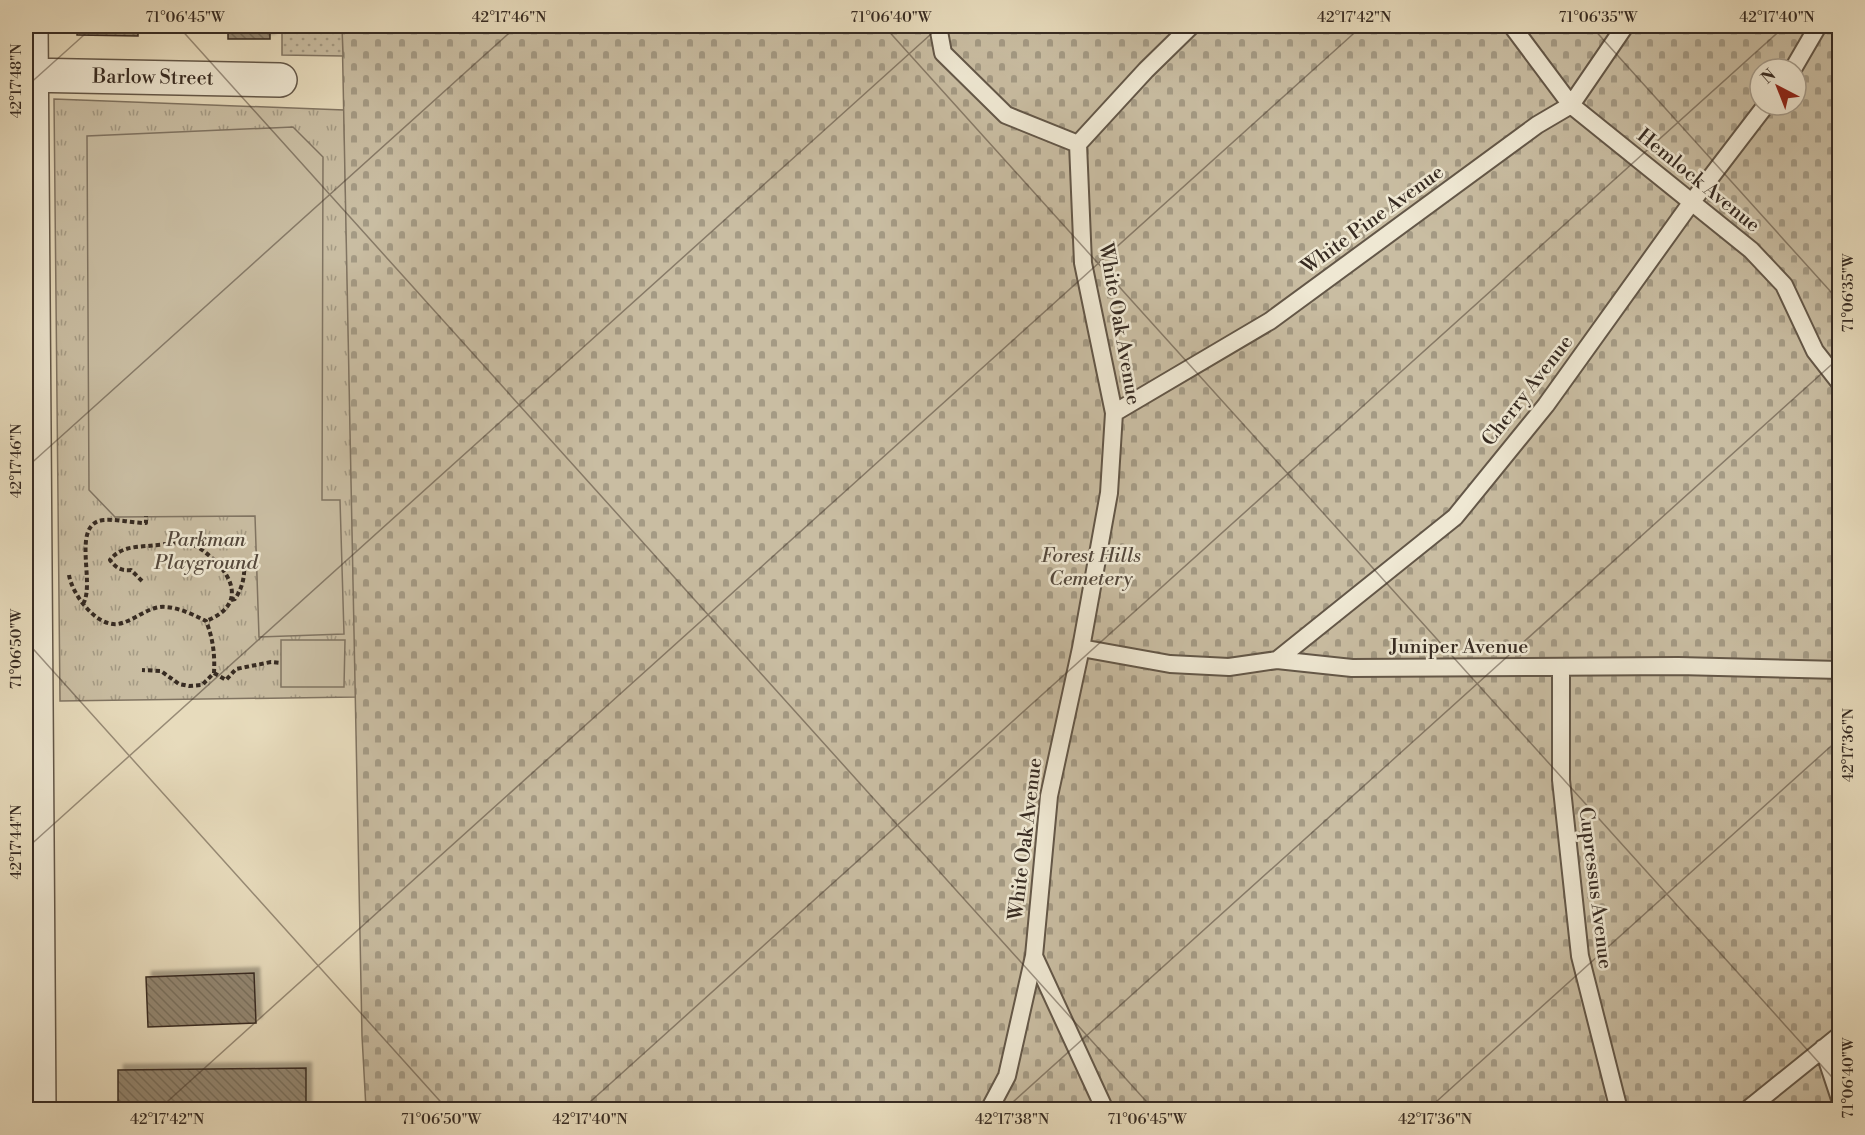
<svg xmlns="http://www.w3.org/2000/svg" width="1865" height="1135" font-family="'Libre Bodoni',serif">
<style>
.grass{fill:url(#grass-tufts);stroke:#807462;stroke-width:1.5}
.cemetery{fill:url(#cemetery-stones);stroke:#807462;stroke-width:1.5;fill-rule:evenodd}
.garden{fill:url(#garden-dots);stroke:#807462;stroke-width:1.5}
.pitch{fill:#c9bda2;stroke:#807462;stroke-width:1.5}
.building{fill:url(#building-back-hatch);stroke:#372b22;stroke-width:1.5;filter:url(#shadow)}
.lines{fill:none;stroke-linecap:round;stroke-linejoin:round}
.service-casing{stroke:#635748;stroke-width:20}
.minor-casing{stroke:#635748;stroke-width:36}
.path{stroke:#372b22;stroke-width:4;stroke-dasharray:4.5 3;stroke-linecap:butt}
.service{stroke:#efe8d3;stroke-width:16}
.minor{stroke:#efe8d3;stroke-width:33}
.ticks{fill:none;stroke:#372b22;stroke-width:1.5;stroke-opacity:0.45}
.labels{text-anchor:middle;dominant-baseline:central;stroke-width:5;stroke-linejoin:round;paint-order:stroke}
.street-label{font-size:20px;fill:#372b22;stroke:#efe8d3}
.park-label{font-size:20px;font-style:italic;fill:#54483c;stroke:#efe8d3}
.neatline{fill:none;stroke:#372b22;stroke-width:2}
.ticks-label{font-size:15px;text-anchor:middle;fill:#372b22}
</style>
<defs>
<pattern id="grass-tufts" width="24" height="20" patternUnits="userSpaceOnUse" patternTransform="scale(1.5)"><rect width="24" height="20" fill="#c9bda2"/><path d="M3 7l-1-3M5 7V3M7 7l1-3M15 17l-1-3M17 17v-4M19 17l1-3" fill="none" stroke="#a49a84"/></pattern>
<pattern id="cemetery-stones" width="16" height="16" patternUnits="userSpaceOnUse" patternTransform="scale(1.5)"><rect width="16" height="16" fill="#c9bda2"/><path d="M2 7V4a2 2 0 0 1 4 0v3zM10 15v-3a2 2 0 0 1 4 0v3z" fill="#a49a84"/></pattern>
<pattern id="garden-dots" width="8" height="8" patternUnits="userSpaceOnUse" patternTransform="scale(1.5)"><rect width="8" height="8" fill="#c9bda2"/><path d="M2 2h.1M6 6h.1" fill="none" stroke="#a49a84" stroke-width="1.8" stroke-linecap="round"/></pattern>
<pattern id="building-back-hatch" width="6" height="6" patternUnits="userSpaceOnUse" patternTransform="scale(1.5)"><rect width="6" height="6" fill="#938772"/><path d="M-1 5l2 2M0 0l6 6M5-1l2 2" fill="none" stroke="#796f5d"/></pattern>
<filter id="shadow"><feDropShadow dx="5.5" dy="-5.5" stdDeviation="1.5" flood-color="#0004"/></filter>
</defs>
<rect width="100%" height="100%" fill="#e7dbbc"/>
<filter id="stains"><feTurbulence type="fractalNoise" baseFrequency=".00333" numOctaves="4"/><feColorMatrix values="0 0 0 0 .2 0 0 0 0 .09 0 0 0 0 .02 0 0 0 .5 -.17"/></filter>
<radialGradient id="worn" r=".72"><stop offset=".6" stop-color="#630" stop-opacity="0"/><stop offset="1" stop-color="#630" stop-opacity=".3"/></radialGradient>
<path class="grass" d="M54 99 344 110 356 697 60 701Z"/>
<path class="cemetery" d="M342 26H1839V1109H366L362 1036ZM1760 69H1796V105H1760Z"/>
<path class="garden" d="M282 26H342L343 56 282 55Z"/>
<path class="pitch" d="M293 127 323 157 322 500H340L344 634 259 637 255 516 115 517 89 490 87 136Z
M281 640H345L344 687H281Z"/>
<path class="building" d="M77 26H138V36L77 35Z
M228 26H270V39H228Z
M254 973 256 1023 148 1027 146 977Z
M306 1068V1110H118V1070Z"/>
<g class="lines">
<g class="service-casing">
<path id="service" d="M938 26 943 53 1006 115 1078 144
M1512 26 1571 105 1751 250 1784 285 1815 351 1840 383
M1793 69 1818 26
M1114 413 1270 321 1537 125 1571 105 1625 26
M1081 648 1170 664 1229 667 1277 660 1352 668 1678 666 1840 670
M1277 660 1455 517 1546 405 1691 203 1766 105
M1561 667V780L1580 956 1619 1110
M1034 956 1105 1110
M1823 1048 1840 1099
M989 1110 1007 1076 1034 956 1049 796 1081 648 1109 493 1114 413 1083 263 1078 144 1146 70 1191 26
M1747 1110 1840 1035"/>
</g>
<g class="minor-casing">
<path id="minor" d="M31 26 39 1110
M26 75 280 80"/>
</g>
<path class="path" d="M69 575C72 594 96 627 118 624 135 621 149 605 166 607 180 608 194 615 206 621 213 638 215 655 214 673L202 685 189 686 179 684 161 671 142 670
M142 581 131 570C121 571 116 568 110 560 119 548 133 547 147 546 160 545 175 542 189 544 197 545 205 552 212 558 237 581 242 607 206 621
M231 600 235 599C244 585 245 574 244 558
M83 604C96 583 70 523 104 520 117 519 133 523 146 523V516
M214 673 226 680 236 669 271 662 281 663"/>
<use href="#service" class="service"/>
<use href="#minor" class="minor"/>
</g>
<path class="ticks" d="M178 26 1154 1110M884 26 1840 1086M1591 26 1840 302M26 87 94 26M26 468 517 26M26 641 448 1110M26 849 940 26M158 1110 1362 26M581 1110 1785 26M1004 1110 1840 357M1427 1110 1840 738"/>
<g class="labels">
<g class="street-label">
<text transform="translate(153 78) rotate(1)">Barlow Street</text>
<text transform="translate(1698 181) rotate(39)">Hemlock Avenue</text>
<text transform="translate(1373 220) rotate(-36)">White Pine Avenue</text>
<text transform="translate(1119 324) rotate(80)">White Oak Avenue</text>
<text transform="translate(1528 391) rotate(-52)">Cherry Avenue</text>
<text x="1459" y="647">Juniper Avenue</text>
<text transform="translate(1026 839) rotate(-83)">White Oak Avenue</text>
<text transform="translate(1595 888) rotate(83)">Cupressus Avenue</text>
</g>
<g class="park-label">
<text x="206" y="540">Parkman<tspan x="206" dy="23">Playground</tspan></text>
<text x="1091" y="556">Forest Hills<tspan x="1091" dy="23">Cemetery</tspan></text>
</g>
</g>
<rect width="1865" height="1135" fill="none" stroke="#e7dbbc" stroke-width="66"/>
<g transform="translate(1778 87) rotate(318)"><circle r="28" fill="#efe8d3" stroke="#a59c8c" stroke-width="1.5"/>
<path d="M0-4.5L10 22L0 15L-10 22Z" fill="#8f2418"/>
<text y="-9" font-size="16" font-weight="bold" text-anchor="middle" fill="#372b22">N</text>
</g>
<rect x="33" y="33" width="1799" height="1069" class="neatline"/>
<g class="ticks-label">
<text x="185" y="22">71°06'45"W</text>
<text x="509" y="22">42°17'46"N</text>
<text x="891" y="22">71°06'40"W</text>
<text x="1354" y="22">42°17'42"N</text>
<text x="1598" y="22">71°06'35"W</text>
<text x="1777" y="22">42°17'40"N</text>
<text transform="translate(16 81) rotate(-90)" y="5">42°17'48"N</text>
<text transform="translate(1848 293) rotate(-90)" y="5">71°06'35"W</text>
<text transform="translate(16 461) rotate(-90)" y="5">42°17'46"N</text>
<text transform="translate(16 649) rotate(-90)" y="5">71°06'50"W</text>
<text transform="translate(1848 745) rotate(-90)" y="5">42°17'36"N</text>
<text transform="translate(16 842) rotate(-90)" y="5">42°17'44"N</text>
<text transform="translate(1848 1078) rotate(-90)" y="5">71°06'40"W</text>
<text x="167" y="1124">42°17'42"N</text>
<text x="441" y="1124">71°06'50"W</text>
<text x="590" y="1124">42°17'40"N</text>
<text x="1012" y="1124">42°17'38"N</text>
<text x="1147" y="1124">71°06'45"W</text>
<text x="1435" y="1124">42°17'36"N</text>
</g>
<rect width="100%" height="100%" filter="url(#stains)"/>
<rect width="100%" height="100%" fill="url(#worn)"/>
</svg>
